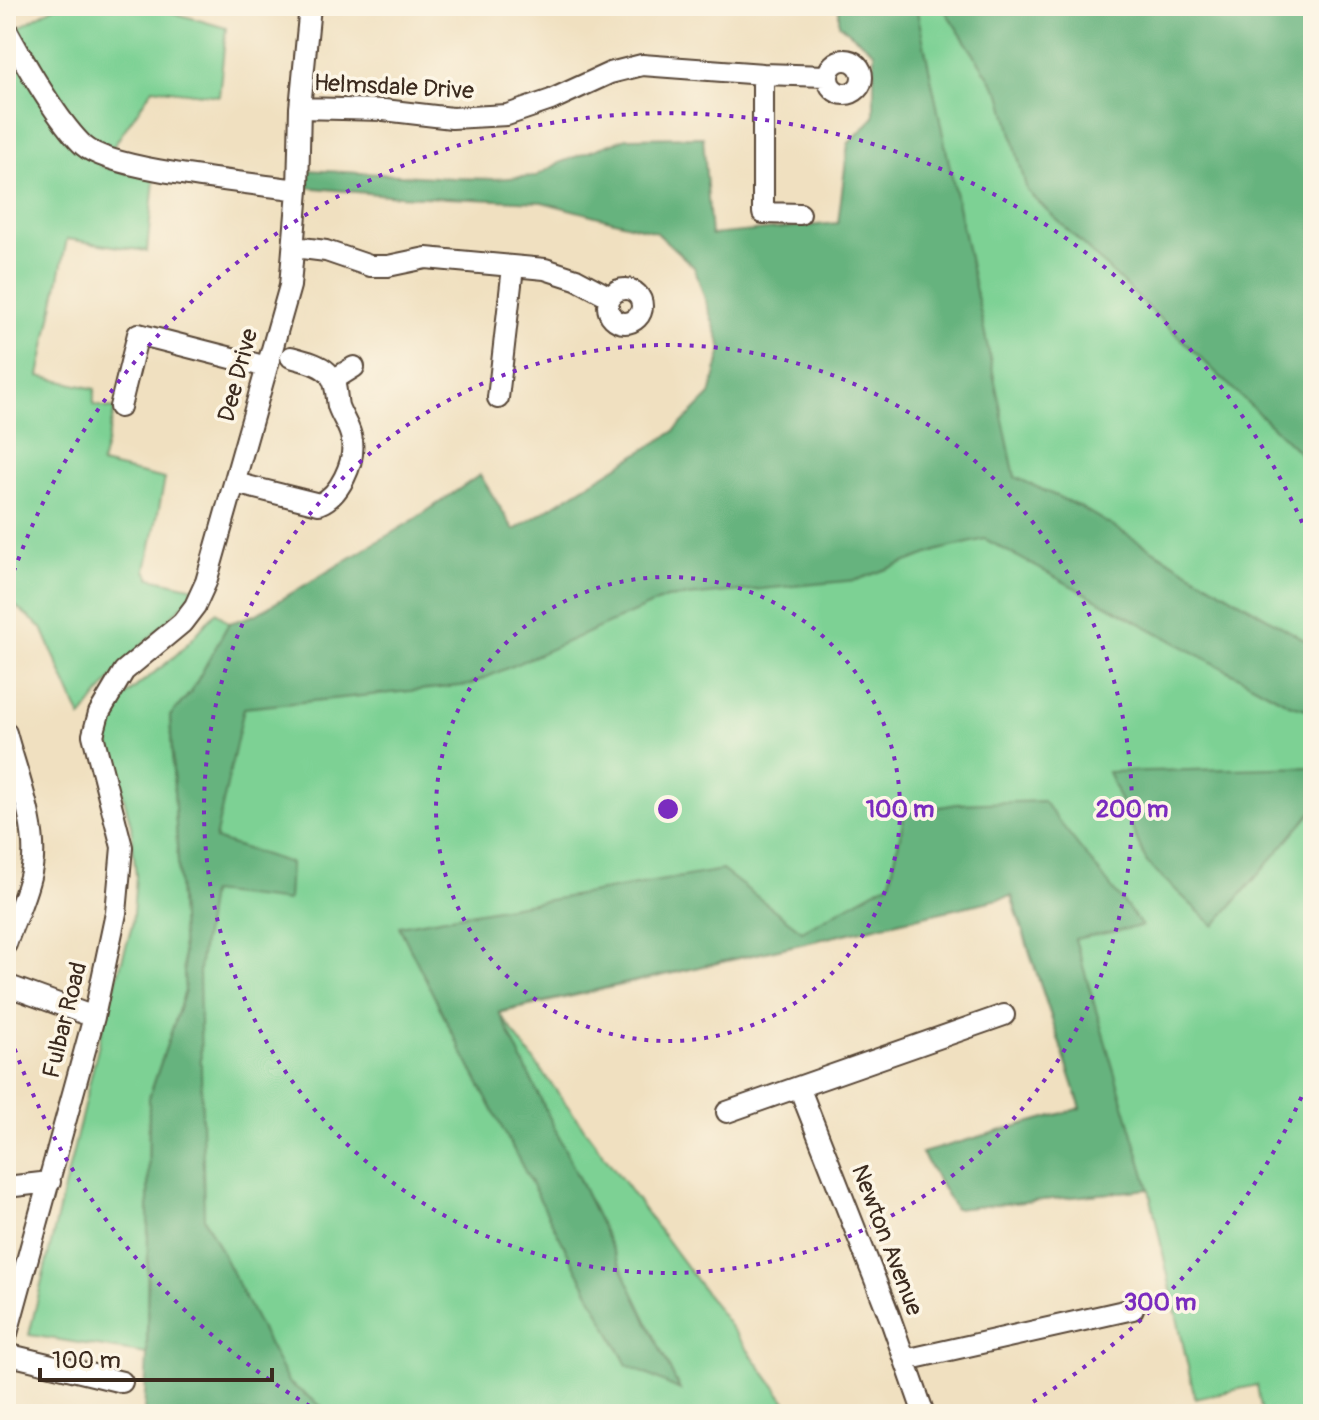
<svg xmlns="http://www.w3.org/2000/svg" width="1319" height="1420" font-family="Pangolin,sans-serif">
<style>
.green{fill:#7dd194;stroke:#5c7e59;stroke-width:2}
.forest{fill:#66b37e;stroke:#506e4e;stroke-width:2}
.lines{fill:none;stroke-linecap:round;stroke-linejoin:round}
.minor-casing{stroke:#564536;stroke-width:24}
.minor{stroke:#fff;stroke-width:20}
.ring{fill:none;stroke:#7b2cbf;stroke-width:4;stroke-dasharray:4 8}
.labels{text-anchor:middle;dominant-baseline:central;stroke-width:7;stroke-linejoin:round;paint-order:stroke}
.street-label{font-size:24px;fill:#3b2a1e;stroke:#fcf5e5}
.centre{fill:#7b2cbf;stroke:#fcf5e5;stroke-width:4}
.ring-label{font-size:24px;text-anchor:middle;font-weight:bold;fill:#7b2cbf;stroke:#fcf5e5;stroke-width:7;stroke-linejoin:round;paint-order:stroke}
</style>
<rect width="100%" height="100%" fill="#fcf5e5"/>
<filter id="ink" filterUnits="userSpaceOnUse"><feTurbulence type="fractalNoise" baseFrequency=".0125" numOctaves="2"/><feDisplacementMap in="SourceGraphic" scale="16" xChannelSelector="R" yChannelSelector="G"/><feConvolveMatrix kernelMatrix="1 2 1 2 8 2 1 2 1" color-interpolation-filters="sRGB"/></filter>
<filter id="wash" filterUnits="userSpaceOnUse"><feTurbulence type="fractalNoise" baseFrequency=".006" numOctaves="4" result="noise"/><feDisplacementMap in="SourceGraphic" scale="32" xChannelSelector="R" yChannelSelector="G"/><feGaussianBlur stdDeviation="1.8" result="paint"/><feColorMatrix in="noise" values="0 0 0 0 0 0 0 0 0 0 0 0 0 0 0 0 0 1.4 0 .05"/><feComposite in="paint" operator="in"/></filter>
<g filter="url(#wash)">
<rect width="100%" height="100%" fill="#f0e0c0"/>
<path class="green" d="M56 6H150L226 28 219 96 153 88 100 166 154 180 147 251 67 239 39 376 95 389 93 405 115 409 101 464 165 479 146 570 150 578 199 589 121 666 81 718 42 628 6 598V35Z
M883 6H1313V1414H1262L1257 1385 1195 1399 1149 1189 955 1209 922 1153 1081 1108 1011 896 499 1013 795 1414H152L218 706 880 487Z
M216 612 229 623 191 692 170 716 185 991 149 1098 147 1354 29 1335 104 1022 132 926 136 876 131 825 106 730C108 699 156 675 177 654 191 642 203 626 216 612Z"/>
<path class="forest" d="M839 6H916L1015 477 1080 507 1313 645V711L1289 704 985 539 939 550 857 580 666 598 469 685 244 708 215 839 290 863 288 901 210 892 199 970 204 1218 288 1382 332 1414H144L147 1354 149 1098 185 991 170 716 191 692 229 623 255 615 415 519 480 475 514 530 673 432 710 395 722 349 694 267 656 232 542 202 398 196 305 187 307 170 454 178 494 179 536 176 559 163 626 138 703 137 711 235 838 223 848 144 874 117V52L839 24Z
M942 6H1313V459L1303 456 1027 191 1002 97Z
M1313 767V811L1214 926 1147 863 1108 772Z
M1043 801 1142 926 1075 939 1149 1189 955 1209 922 1153 1081 1108 1012 896 499 1012 680 1390 627 1365 461 1050 399 926 722 870 802 931 890 882 905 813 957 804Z"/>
</g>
<g filter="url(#ink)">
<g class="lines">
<g class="minor-casing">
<path id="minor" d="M6 29C23 60 59 123 84 146 112 171 254 183 298 190
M828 77a17 17 0 1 1 34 0a17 17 0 1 1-34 0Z
M763 74V213L800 214
M300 108 384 110 452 118 507 115 551 100 610 73 642 65 763 74 826 76
M294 247 326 251 370 266H388L426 258 545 269 576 279 610 297
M608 306a17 17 0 1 1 34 0a17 17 0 1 1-34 0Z
M333 380 354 367
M498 398 513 267
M120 407 138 334 267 367
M235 483 319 504C340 496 355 462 352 441 351 428 342 418 338 406 336 396 337 384 330 375 322 364 304 361 291 357
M6 733C16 771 39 828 32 867 28 893 14 920 6 944
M6 985 94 1017
M799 1087 889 1315 924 1414
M727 1112 1004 1015
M6 1187 50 1182
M6 1337 94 1017 116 913 122 847 93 735 99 713 124 671 182 623 195 606 206 582 290 286 298 190 300 108 310 6
M6 1354 122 1382
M905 1360 1133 1309"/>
</g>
<use href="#minor" class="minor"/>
</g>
</g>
<g class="ring">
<circle cx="668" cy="809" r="232"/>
<circle cx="668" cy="809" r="464"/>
<path d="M1311 1075A696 696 0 0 1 1016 1412M320 1412A696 696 0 0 1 6 1024M6 594A696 696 0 0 1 1311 543"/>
</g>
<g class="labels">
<g class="street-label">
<text transform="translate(394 87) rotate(3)">Helmsdale Drive</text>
<text transform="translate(238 375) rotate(-75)">Dee Drive</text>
<text transform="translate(65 1020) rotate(-76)">Fulbar Road</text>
<text transform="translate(887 1240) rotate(69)">Newton Avenue</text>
</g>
</g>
<circle cx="668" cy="809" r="12" class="centre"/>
<g class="ring-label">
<text x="900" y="817">100 m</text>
<text x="1132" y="817">200 m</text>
<text x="1160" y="1310">300 m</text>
</g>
<rect width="1319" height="1420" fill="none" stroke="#fcf5e5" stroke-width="32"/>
<path d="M40 1368v12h232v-12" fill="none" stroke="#3b2a1e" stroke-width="4"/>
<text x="52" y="1368" font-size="24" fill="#3b2a1e" stroke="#fcf5e5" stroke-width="6" paint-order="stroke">100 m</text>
</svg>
